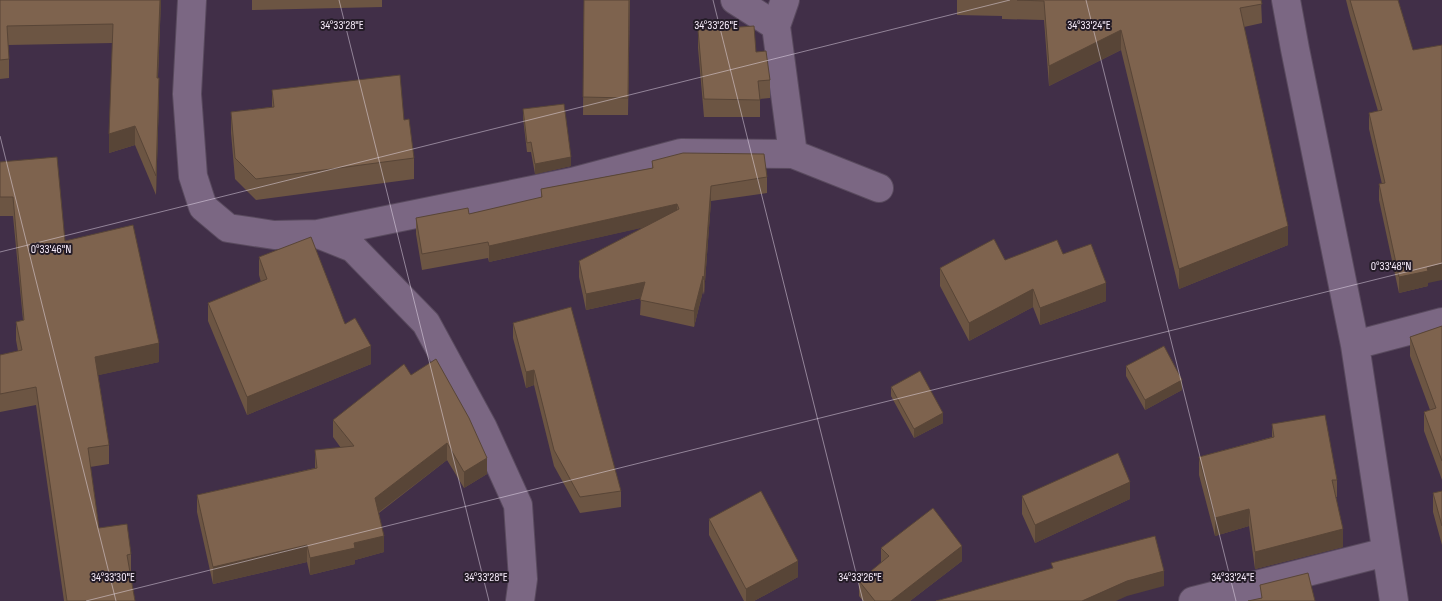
<svg xmlns="http://www.w3.org/2000/svg" width="1442" height="601" font-family="'Sofia Sans Condensed',sans-serif">
<style>
.lines{fill:none;stroke-linecap:round;stroke-linejoin:round}
.minor-casing{stroke:#594a5e;stroke-width:30}
.minor{stroke:#7b6783;stroke-width:28}
.wall{fill:#6c5543}
.shaded-wall{fill:#584537}
.building{fill:#7e634e;stroke:#584537}
.ticks{fill:none;stroke:#f7ecfb;stroke-width:1;stroke-opacity:0.45}
.ticks-label{font-size:12px;text-anchor:middle;fill:#f7ecfb;stroke:#231b26;stroke-width:4;stroke-linejoin:round;paint-order:stroke}
</style>
<rect width="100%" height="100%" fill="#412f48"/>
<g class="lines">
<g class="minor-casing">
<path id="minor" d="M192 0 187 94 193 176 203 207 228 228 274 235 318 234 353 248 426 323 483 428 518 505 523 579 520 601
M735 0 776 26 793 154
M1286 0 1295 49 1355 345 1394 601
M776 26 785 0
M318 234 572 182 681 153 793 154 879 188
M1355 345 1442 322
M1193 601 1386 552"/>
</g>
<use href="#minor" class="minor"/>
</g>
<path class="wall" d="M0 0H161L158 78 159 97 156 195 135 145 109 153 113 43 8 45 9 59V78L0 79Z
M252 0H382V7L252 10Z
M584 0H630L628 115H583Z
M957 0H1261L1262 23 1244 27 1288 245 1179 289 1121 50 1049 86 1044 20 1002 19V16L957 15Z
M1346 0H1398L1428 286 1399 293 1379 200V184H1382L1369 129V113L1378 111 1350 16Z
M698 30 756 52 770 80V98L760 99V117H704L698 48Z
M272 90 404 120 414 158V179L256 200 235 179 231 133V112L272 107Z
M523 109 571 166 535 174 531 152H527L523 118Z
M0 149V162L65 241 159 362 98 375 109 445V464L90 467 99 528 131 554V573H130L135 601H64L36 405 0 412V355L18 351 16 340V322L23 320 13 216H0Z
M652 161 767 177V193L711 201 704 295 703 291 694 327 640 315 641 298 586 310 579 277V261L644 227 489 262 488 258 422 270 416 234V218L469 214 541 198V189L652 168Z
M1063 254 1106 301 1040 325 1033 307 969 341 940 286V268Z
M259 257 345 324 371 364 247 415 208 321V303L261 282 259 275Z
M513 323 621 491V507L580 513 554 466 534 385 526 388 513 338Z
M1442 326V480L1424 431V412L1430 410 1410 356V337Z
M1126 366 1182 390 1145 410 1126 376Z
M411 375 487 474 464 488 447 460 379 513 384 552 355 560V564L310 575 307 562 213 584 197 512V495L315 468V450L341 448 333 437V420Z
M891 387 943 423 914 438 891 396Z
M1272 424 1337 480V497H1336L1343 547 1255 569 1249 526 1215 536 1199 475V457L1272 437Z
M1442 491V545L1433 512V493Z
M1022 496 1130 499 1035 543 1022 514Z
M709 519 798 577 754 601H744L709 535Z
M881 548 962 561 910 601H863L859 596V581L881 563Z"/>
<path class="shaded-wall" d="M160 0H161L157 97V78Z
M1121 30V50L1049 86V66Z
M159 78V97L156 195V176Z
M135 126V145L109 153V134Z
M571 157V166L535 174V164Z
M711 186V201L704 295V280Z
M677 204V220L489 262V246Z
M1288 226V245L1179 289V269Z
M1442 264V280L1428 283V286L1399 293V277L1427 268Z
M703 276V291L694 327V311Z
M645 282V297L586 310V294Z
M1106 283V301L1040 325V308Z
M1033 289V307L969 341V323Z
M159 343V362L95 376V357Z
M371 346V364L247 415V397Z
M534 370V385L526 388V372Z
M1182 380V390L1145 410V400Z
M943 413V423L914 438V429Z
M447 443V460L375 515V498Z
M487 458V474L464 488V472Z
M1130 482V499L1035 543V525Z
M1249 509V526L1215 536V518Z
M1343 529V547L1255 569V552Z
M384 536V552L355 560V564L310 575V558L354 543Z
M307 545V562L213 584V567Z
M962 546V561L910 601H891Z
M798 561V577L754 601H746V589Z
M1164 571V586L1127 596 1116 601H1082L1127 581Z"/>
<path class="building" d="M0 0H160L157 78H159L156 176 135 126 109 134 113 24 7 26 9 59 0 60Z
M584 0H629L628 98 583 97Z
M1017 0H1261L1262 4 1240 8 1288 226 1179 269 1121 30 1049 66 1044 1Z
M1350 0H1398L1413 50 1442 45V264L1427 268 1428 271 1399 277 1379 184 1385 183 1369 113 1382 110Z
M754 26 756 52 766 51 770 80 758 81 760 100 704 99 698 30Z
M400 75 404 120 409 119 414 158 256 179 235 158 231 112 274 107 272 90Z
M564 104 571 157 535 164 531 142 527 143 523 109Z
M683 153 764 154 767 177 711 186 704 280 703 276 694 311 640 300 645 282 586 294 579 261 679 209 677 204 489 246 488 242 422 254 416 218 468 208 469 214 542 197 541 189 653 168 652 161Z
M57 157 65 241 133 225 159 343 95 357 109 445 88 448 99 528 127 524 131 554 127 555 135 601H67L36 387 0 394V355L22 350 16 322 24 320 13 197H0V162Z
M311 237 345 324 355 318 371 346 247 397 208 303 267 279 259 257Z
M994 239 1005 260 1057 240 1063 254 1091 244 1106 283 1040 308 1033 289 969 323 940 268Z
M571 307 621 491 580 497 554 450 534 370 526 372 513 323Z
M1442 326V461L1424 412 1436 408 1410 337Z
M1164 346 1182 380 1145 400 1126 366Z
M436 359 469 418 487 458 464 472 447 443 375 498 384 536 354 543 355 548 310 558 307 545 213 567 197 495 317 468 315 450 354 446 333 420 404 364 411 375Z
M920 371 943 413 914 429 891 387Z
M1325 415 1337 480H1332L1343 529 1255 552 1249 509 1215 518 1199 457 1274 437 1272 424Z
M1118 453 1130 482 1035 525 1022 496Z
M761 491 798 561 746 589 709 519Z
M1442 491V526L1433 493Z
M933 508 962 546 891 601H875L859 581 889 556 881 548Z
M1155 536 1164 571 1127 581 1082 601H936L1053 568 1051 563Z
M1308 573 1315 601H1248L1262 598 1260 585Z"/>
<path class="ticks" d="M339 0 489 601M713 0 863 601M1086 0 1236 601M0 136 116 601M0 252 1010 0M86 601 1442 263"/>
<g class="ticks-label">
<text x="342" y="29">34°33'28"E</text>
<text x="716" y="29">34°33'26"E</text>
<text x="1089" y="29">34°33'24"E</text>
<text x="51" y="253">0°33'46"N</text>
<text x="1391" y="270">0°33'48"N</text>
<text x="113" y="581">34°33'30"E</text>
<text x="486" y="581">34°33'28"E</text>
<text x="860" y="581">34°33'26"E</text>
<text x="1233" y="581">34°33'24"E</text>
</g>
</svg>
